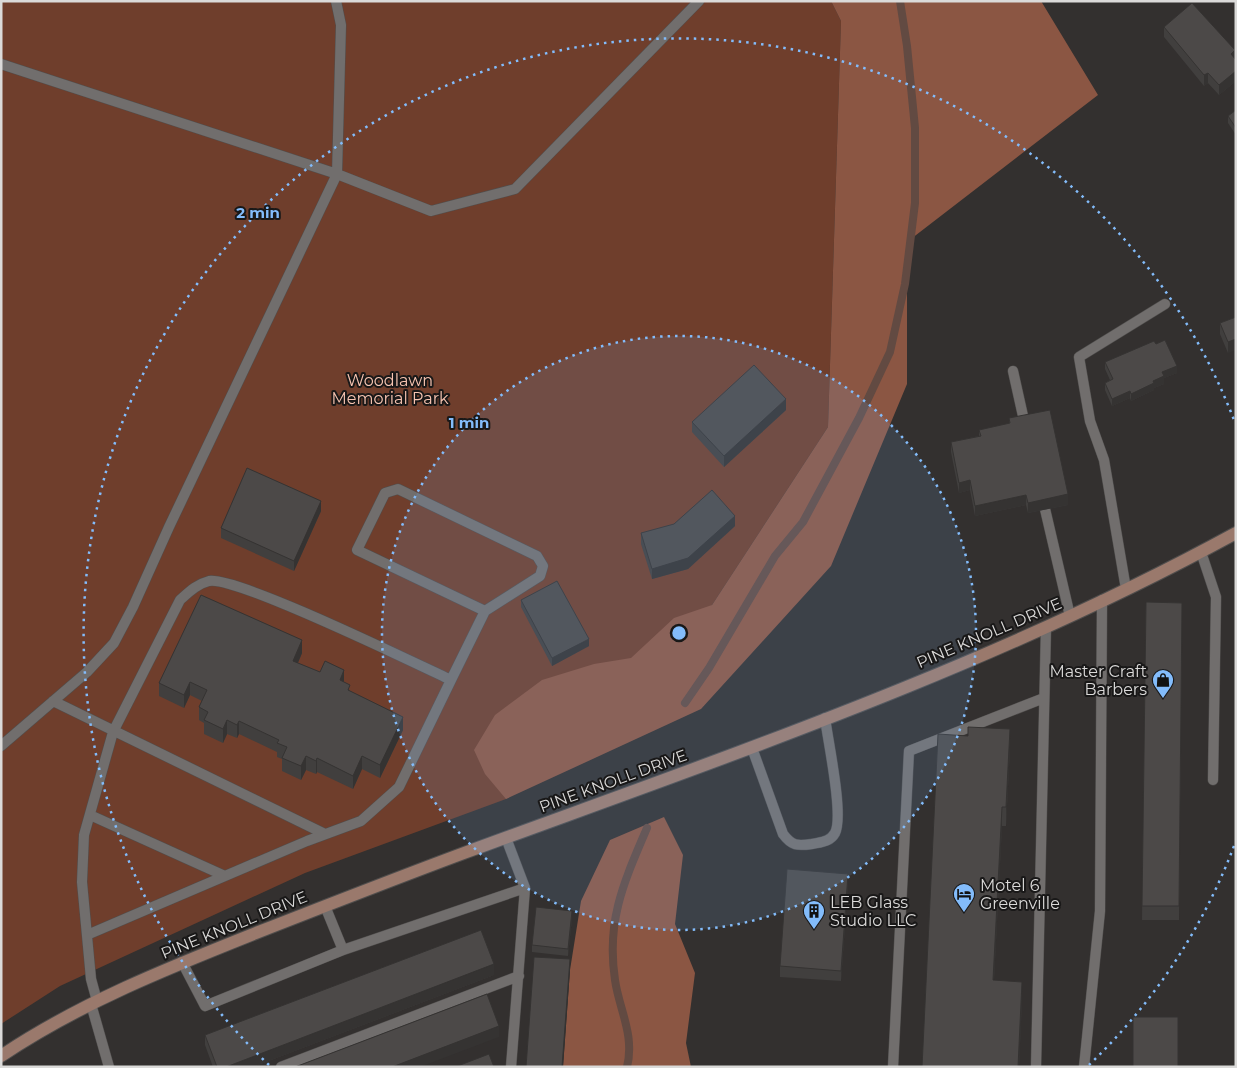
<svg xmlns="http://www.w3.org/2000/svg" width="1237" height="1068" font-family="Montserrat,sans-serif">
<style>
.green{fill:#6f3e2c}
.forest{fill:#8b5643}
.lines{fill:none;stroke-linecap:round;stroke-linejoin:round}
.stream{stroke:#624a42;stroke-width:8}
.lane-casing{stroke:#504e4d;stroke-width:11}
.secondary-casing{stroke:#504e4d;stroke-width:14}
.lane{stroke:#716e6d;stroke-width:10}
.secondary{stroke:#9a796c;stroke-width:12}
.wall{fill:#413f3e}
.shaded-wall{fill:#353332}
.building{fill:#4c4948;stroke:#353332}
.ring{fill:none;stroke:#83bcfb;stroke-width:2.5;stroke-dasharray:2.5 5}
.labels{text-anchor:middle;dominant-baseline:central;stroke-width:4;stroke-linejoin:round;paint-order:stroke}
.park-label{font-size:16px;fill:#f7c4b1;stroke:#191818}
.street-label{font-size:16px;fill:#dbdad9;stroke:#191818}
.poi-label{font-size:16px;fill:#dbdad9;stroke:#191818;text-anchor:start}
.centre{fill:#83bcfb;stroke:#191818;stroke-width:2.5}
.ring-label{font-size:15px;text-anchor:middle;font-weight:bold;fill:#83bcfb;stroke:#191818;stroke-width:4;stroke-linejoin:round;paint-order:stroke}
</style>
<rect width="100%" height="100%" fill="#33302f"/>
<path class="green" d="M1 1H831L841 21 828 427 712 605 606 733 506 799 305 873 60 986 1 1024Z"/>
<path class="forest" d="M831 1H1041L1098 95 907 242V384L831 566 701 709 506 799 485 774 474 750 495 715 542 680 594 664 631 658 674 618 712 605 828 427 841 21Z
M664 817 683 855 675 924 695 973 686 1043 691 1067H563L570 970 581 901 610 840Z"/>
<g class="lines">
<path class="stream" d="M685 703 709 668 775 556 803 522 859 418 890 352 905 284 915 203V128L907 46 900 1
M627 1067C635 1035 619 1009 615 980 606 920 624 882 647 828"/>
<g class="lane-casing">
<path id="lane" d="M1 64 337 174 431 211 515 189 699 1
M1013 371 1025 425
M1045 509 1070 616
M1201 552 1216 597 1213 780
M1126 589 1104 460 1090 421 1079 357 1165 304
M451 680 485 611 540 576 543 566 537 556 398 489 385 493 357 550 485 611
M53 701 325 834
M1 746 87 672 114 643 133 607 169 527 337 174 341 25 336 1
M752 748 783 834C792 846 797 846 812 844 821 842 830 842 835 833 844 816 828 741 825 718
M90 815 225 876
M87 935 307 841 361 821 399 787 451 680C414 663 237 576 209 581 197 584 189 592 180 600L113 732 84 835 82 882 91 979 97 1001
M343 950 525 888 506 838
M182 962 205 1006 343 950 325 906
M91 1004 109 1067
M281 1067 519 976
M511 1067 525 888
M893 1067 909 751 1044 698
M1036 1067 1046 627
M1084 1067 1100 911 1102 600"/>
</g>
<g class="secondary-casing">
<path id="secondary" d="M1 1056C80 1003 168 968 256 933 325 906 394 879 464 853 725 757 991 667 1236 533"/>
</g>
<use href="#lane" class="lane"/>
<use href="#secondary" class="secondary"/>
</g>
<path class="wall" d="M1164 27 1235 59 1236 60V81L1219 95 1208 83 1204 86 1164 37Z
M1236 110V135L1228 123V116Z
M1236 317 1228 353 1220 334V323Z
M1156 344 1177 373 1164 378V384L1154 388V390L1131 401 1130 398 1112 406 1105 390V383L1110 380 1105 369V362Z
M786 410 724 467 692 432V422Z
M1009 418 1068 505 1028 513 1026 505 975 516 970 490 959 493 951 452V442L979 436V430L1009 424Z
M321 511 294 571 221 538V528Z
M735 526 688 569 652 579 641 544V533Z
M521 600 589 646 552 666 521 607Z
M1146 602 1182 603 1179 920H1142Z
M302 653 298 663 344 683 350 691 403 730 380 778 362 769 353 789 317 772 316 774 306 770 301 780 282 771V759L277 757V752L239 734 237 738 227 734 223 743 204 734V723L199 720V707L202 701 190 695 184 708 159 696V683Z
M1010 748 1006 826H1002L994 980 1022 1000 1019 1067H922Z
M848 884 841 981 780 977V966Z
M572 918 568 956 532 952V945Z
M494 975 253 1067H213L205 1045V1035Z"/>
<path class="shaded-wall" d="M1235 50V61L1231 54Z
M1236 71V81L1219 95V85Z
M1208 73V83L1204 86V75Z
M1236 339V350L1228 353V342Z
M1177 366V373L1164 378V384L1154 388V390L1131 401V394L1153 381 1162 372Z
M1130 391V398L1112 406V399Z
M786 399V410L724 467V456Z
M970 480V490L959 493V483Z
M1068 494V505L1028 513V503Z
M1026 495V505L975 516V506Z
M321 501V511L294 571V561Z
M735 516V526L688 569 652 579V569Z
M589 639V646L552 666V658Z
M302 640V653L293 674V661Z
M344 670V683L340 680Z
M190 682V695L184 708V695Z
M403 717V730L380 778V765Z
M227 720V734L223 743V729Z
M239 721V734L237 738V725Z
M1010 729V748L1006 826V807Z
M306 756V770L301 780V766Z
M362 756V769L353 789V776Z
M317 758V772L316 774V761Z
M1002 807V826L993 999V980Z
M848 874V884L841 981V971Z
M572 911V918L568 956V949Z
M570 959V970L563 1067H562Z
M494 964V975L253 1067H226Z
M1022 982V1000L1019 1067H1018Z
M499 1026V1037L420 1067H392Z"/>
<path class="building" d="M1192 3 1235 50 1231 54 1236 60V71L1219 85 1208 73 1204 75 1164 27Z
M1236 110V128L1228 116Z
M1236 317V339L1228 342 1220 323Z
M1165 340 1177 366 1162 372 1164 376 1153 381 1154 383 1131 394 1130 391 1112 399 1105 383 1113 379 1105 362 1154 341 1156 344Z
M754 365 786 399 724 456 692 422Z
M1050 410 1068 494 1028 503 1026 495 975 506 970 480 959 483 951 442 981 436 979 430 1010 423 1009 418Z
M247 468 321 501 294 561 221 528Z
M712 490 735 516 688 558 652 569 641 533 674 524Z
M557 581 589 639 552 658 521 600Z
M201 595 302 640 293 661 320 672 325 661 344 670 340 680 350 685 348 690 403 717 380 765 362 756 353 776 317 758 316 761 306 756 301 766 282 758 287 747 277 743 279 740 239 721 237 725 227 720 223 729 204 720 208 712 199 707 207 690 190 682 184 695 159 683Z
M1146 602 1182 603 1179 906H1142Z
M968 727 1010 729 1006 807H1002L993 980 1022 982 1018 1067H922L938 734 968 736Z
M787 869 848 874 841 971 780 966Z
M536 907 572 911 568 949 532 945Z
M481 930 494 964 226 1067H217L205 1035Z
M534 957 570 959 562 1067H526Z
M487 994 499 1026 392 1067H295Z
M1133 1017H1178V1067H1133Z
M489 1054 494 1067H455Z"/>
<circle cx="679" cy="633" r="297" fill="#83bcfb" fill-opacity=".12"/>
<g class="ring">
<circle cx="679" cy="633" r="297"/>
<path d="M1234 846A595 595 0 0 1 1089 1065M269 1065A595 595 0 1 1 1234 420"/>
</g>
<defs>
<g id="shop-pin" transform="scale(1.125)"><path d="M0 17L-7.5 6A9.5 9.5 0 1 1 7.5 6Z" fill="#83bcfb" stroke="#191818"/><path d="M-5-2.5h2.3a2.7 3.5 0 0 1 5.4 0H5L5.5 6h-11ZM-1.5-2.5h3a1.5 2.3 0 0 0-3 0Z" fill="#111"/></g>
<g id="hotel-pin" transform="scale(1.125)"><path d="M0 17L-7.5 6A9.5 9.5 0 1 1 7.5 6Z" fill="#83bcfb" stroke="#191818"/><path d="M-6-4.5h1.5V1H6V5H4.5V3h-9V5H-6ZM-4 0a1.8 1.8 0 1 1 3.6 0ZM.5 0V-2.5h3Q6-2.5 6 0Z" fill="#111"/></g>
<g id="building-pin" transform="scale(1.125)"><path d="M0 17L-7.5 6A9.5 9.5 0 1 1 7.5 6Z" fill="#83bcfb" stroke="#191818"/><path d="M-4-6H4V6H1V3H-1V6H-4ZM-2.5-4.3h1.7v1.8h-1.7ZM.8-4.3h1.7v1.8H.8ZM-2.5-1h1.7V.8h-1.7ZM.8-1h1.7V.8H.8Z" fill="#111"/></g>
</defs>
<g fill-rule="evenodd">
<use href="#shop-pin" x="1163" y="680"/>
<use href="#hotel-pin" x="964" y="894"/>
<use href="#building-pin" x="814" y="911"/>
</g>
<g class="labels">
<g class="park-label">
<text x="390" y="380">Woodlawn<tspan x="390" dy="18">Memorial Park</tspan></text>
</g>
<g class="street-label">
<text transform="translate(989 633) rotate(-23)">PINE KNOLL DRIVE</text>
<text transform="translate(613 781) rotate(-20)">PINE KNOLL DRIVE</text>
<text transform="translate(234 925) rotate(-22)">PINE KNOLL DRIVE</text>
</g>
<g class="poi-label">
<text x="1147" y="671" text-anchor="end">Master Craft<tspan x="1147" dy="18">Barbers</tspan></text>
<text x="980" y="885">Motel 6<tspan x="980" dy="18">Greenville</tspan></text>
<text x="830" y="902">LEB Glass<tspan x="830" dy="18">Studio LLC</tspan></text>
</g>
</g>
<circle cx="679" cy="633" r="8" class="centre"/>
<g class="ring-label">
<text x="258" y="218">2 min</text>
<text x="469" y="428">1 min</text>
</g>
<rect width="1237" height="1068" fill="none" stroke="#dbdad9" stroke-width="5"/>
</svg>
